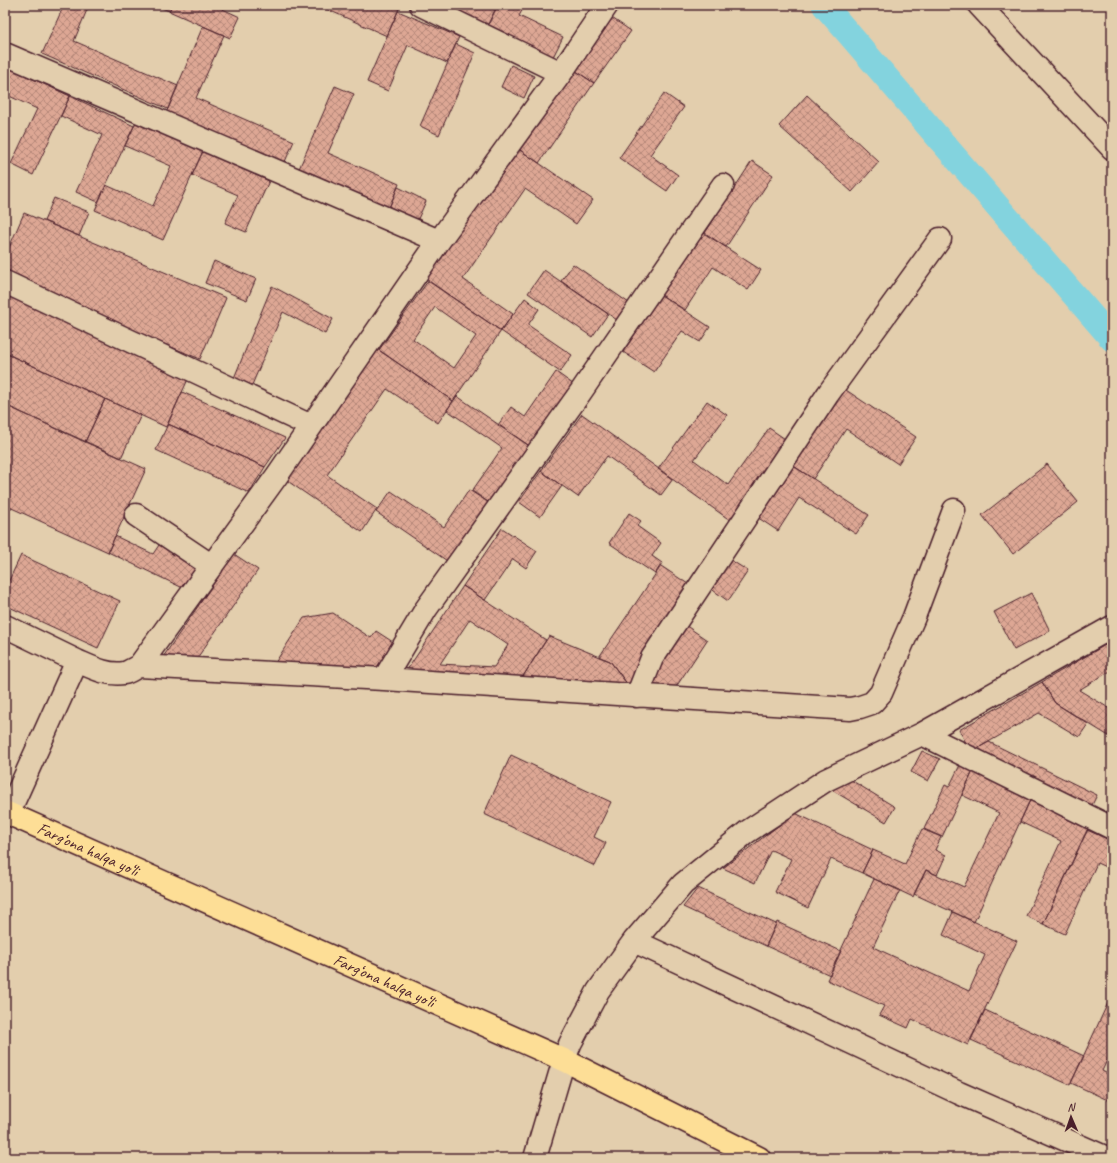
<svg xmlns="http://www.w3.org/2000/svg" width="1117" height="1163" font-family="Caveat,sans-serif">
<style>
.lines{fill:none;stroke-linecap:round;stroke-linejoin:round}
.canal{stroke:#83d3de;stroke-width:25}
.building{fill:url(#building-cross-hatch);stroke:#4a1f2b;fill-rule:evenodd}
.minor-casing{stroke:#4a1f2b;stroke-width:25}
.highway-casing{stroke:#4a1f2b;stroke-width:25}
.minor{stroke:#e3cead;stroke-width:22}
.highway{stroke:#fdde96;stroke-width:22}
.labels{text-anchor:middle;dominant-baseline:central;stroke-width:3;stroke-linejoin:round;paint-order:stroke}
.street-label{font-size:17px;fill:#4a1f2b;stroke:#e3cead}
</style>
<defs>
<pattern id="building-cross-hatch" width="8" height="8" patternUnits="userSpaceOnUse"><rect width="8" height="8" fill="#dda794"/><path d="M0 0l8 8M0 8l8-8" fill="none" stroke="#b58779"/></pattern>
</defs>
<rect width="100%" height="100%" fill="#e3cead"/>
<filter id="ink" filterUnits="userSpaceOnUse"><feTurbulence type="fractalNoise" baseFrequency=".025" numOctaves="2"/><feDisplacementMap in="SourceGraphic" scale="8" xChannelSelector="R" yChannelSelector="G"/><feConvolveMatrix kernelMatrix="1 2 1 2 8 2 1 2 1" color-interpolation-filters="sRGB"/></filter>
<g filter="url(#ink)">
<g class="lines">
<path class="canal" d="M824 5 1112 339"/>
</g>
<path class="building" d="M64 5H89L74 41 178 86 168 109 42 54Z
M154 5H172L169 11Z
M172 5H214L240 17 230 38 169 11Z
M325 5H389L399 9 387 36 324 8Z
M433 5H459L466 8 468 5 497 6 484 32Z
M498 5H525L519 16 563 37 552 59 487 27Z
M398 11 459 37 447 63 408 45 388 91 367 82Z
M609 16 631 31 594 83 573 69Z
M203 26 224 35 196 98 294 141 284 164 166 113Z
M456 44 475 53 439 135 420 126Z
M511 65 534 76 524 98 501 87Z
M5 66 70 96 33 175 11 164 37 109 5 94Z
M573 69 594 83 539 163 517 148Z
M335 86 354 94 328 153 399 184 388 210 298 171Z
M664 93 684 107 650 155 678 175 667 191 619 158Z
M807 95 879 162 852 192 779 126Z
M70 96 134 126 98 202 76 192 102 135 61 116Z
M136 122 203 151 163 240 95 210 106 185 153 206 171 166 125 146Z
M517 148 593 200 576 224 525 189 463 279 513 314 501 331 426 279Z
M203 151 269 181 246 232 225 223 238 195 192 175Z
M752 161 773 175 726 247 705 233Z
M398 187 426 201 417 221 389 208Z
M54 198 89 212 79 236 44 221Z
M24 213 226 298 200 359 5 277V257Z
M702 232 761 270 748 290 713 267 685 310 661 295Z
M214 261 256 279 247 300 205 283Z
M573 264 629 303 617 320 561 281Z
M544 270 608 314 592 337 528 293Z
M428 281 501 331 453 401 379 350ZM435 307 476 336 454 368 413 339Z
M272 286 333 319 325 334 283 312 252 385 234 378Z
M5 290 190 375 166 427 5 353Z
M661 295 710 327 700 342 682 331 654 372 623 352Z
M525 298 539 309 528 325 572 355 560 372 501 331Z
M377 349 453 401 438 423 387 389 327 475 377 509 362 532 286 480Z
M5 353 105 399 85 442 5 405Z
M556 372 577 387 534 449 498 425 511 407 525 417Z
M843 388 916 437 898 464 846 429 813 479 792 465Z
M182 392 285 438 265 467 168 424Z
M457 396 534 449 494 506 472 491 502 448 447 410Z
M105 399 141 415 121 458 85 442Z
M707 401 727 415 694 460 728 485 769 428 791 443 734 523 658 469Z
M5 405 146 469 108 552 5 505Z
M582 414 673 479 661 495 607 456 578 497 541 471Z
M168 424 265 467 249 493 156 450Z
M1047 464 1078 502 1013 554 982 515Z
M792 465 869 515 856 534 799 498 778 531 757 517Z
M541 471 562 486 540 517 519 502Z
M469 490 494 506 453 565 376 512 391 491 444 527Z
M629 513 641 521 637 526 661 543 652 556 662 563 655 574 609 543Z
M502 528 537 551 526 568 513 559 485 600 463 586Z
M115 536 153 554 165 536 204 563 185 589 108 552Z
M234 554 258 570 193 664 161 660Z
M21 555 120 601 98 648 5 605V589Z
M729 559 748 571 728 601 710 588Z
M661 566 694 588 628 685 610 661 599 657Z
M463 586 546 640 520 681 405 673ZM470 619 508 645 494 667 440 664Z
M1031 593 1050 631 1014 650 994 612Z
M333 613 371 638 376 631 396 644 378 670 273 666 304 618Z
M685 625 707 640 674 690 644 686Z
M549 636 610 661 628 685 520 681Z
M1112 641V670L1079 690 1112 710V738L1055 703 1042 682Z
M1042 682 1055 703 1088 724 1079 737 1039 713 971 752 959 730Z
M989 742 1097 795 1089 811 971 752Z
M922 751 940 759 928 781 911 772Z
M511 755 611 802 594 837 606 843 595 866 484 814Z
M960 765 973 771 942 837 924 829 945 785 949 787Z
M973 771 1031 798 974 922 914 894 926 870 964 887 999 813 962 795Z
M846 777 895 807 886 822 830 789Z
M1031 798 1090 825 1043 924 1026 916 1061 841 1020 822Z
M795 813 873 850 862 873 831 859 808 908 775 892 791 859 771 850 755 883 723 868Z
M922 829 941 837 935 850 946 855 937 875 926 870 913 897 862 873 873 850 905 864Z
M1087 830 1112 841V870L1097 863 1065 934 1043 924Z
M874 879 900 890 873 947 969 991 985 955 943 935 953 912 1017 941 968 1045 912 1019 908 1028 879 1015 884 1006 827 980Z
M698 888 776 924 766 946 683 907Z
M777 922 841 951 830 975 766 946Z
M1112 994V1050L1102 1071 1112 1076V1102L1071 1083Z
M985 1010 1084 1056 1070 1085 971 1040Z"/>
<g class="lines">
<g class="minor-casing">
<path id="minor" d="M421 5 561 73
M979 5 1112 148
M5 54 439 241
M5 282 311 426
M136 515 212 566
M5 626 77 661
M139 666 276 477 439 241 561 73 607 5
M384 679 426 609 580 393 723 185
M637 696 652 658 828 394 940 239
M922 734 1112 627
M8 814 77 661C91 667 108 676 124 673 129 672 134 668 139 666L384 679 850 709 860 707 872 703 881 693 914 617 954 510
M634 941 959 1093 1107 1158
M535 1158 564 1060 570 1044 598 991 634 941 683 884 747 832 826 780 922 734 1112 828"/>
</g>
<g class="highway-casing">
<g id="highway">
<path id="s1" d="M5 812 564 1060 759 1158"/>
</g>
</g>
<use href="#minor" class="minor"/>
<use href="#highway" class="highway"/>
</g>
</g>
<g class="labels">
<g class="street-label">
<text stroke="none"><textPath href="#s1" startOffset="91">Farg‘ona halqa yo‘li</textPath></text>
<text stroke="none"><textPath href="#s1" startOffset="415">Farg‘ona halqa yo‘li</textPath></text>
</g>
</g>
<rect width="1117" height="1163" fill="none" stroke="#e3cead" stroke-width="20"/>
<rect x="10" y="10" width="1097" height="1143" fill="none" stroke="#4a1f2b" stroke-width="1.5" filter="url(#ink)"/>
<g transform="translate(1071 1117) rotate(358)" stroke="#e3cead" stroke-width="3" paint-order="stroke">
<path d="M0-3L7 15L0 10L-7 15Z" fill="#4a1f2b"/>
<text y="-6" font-size="11" font-weight="bold" text-anchor="middle" fill="#4a1f2b">N</text>
</g>
</svg>
